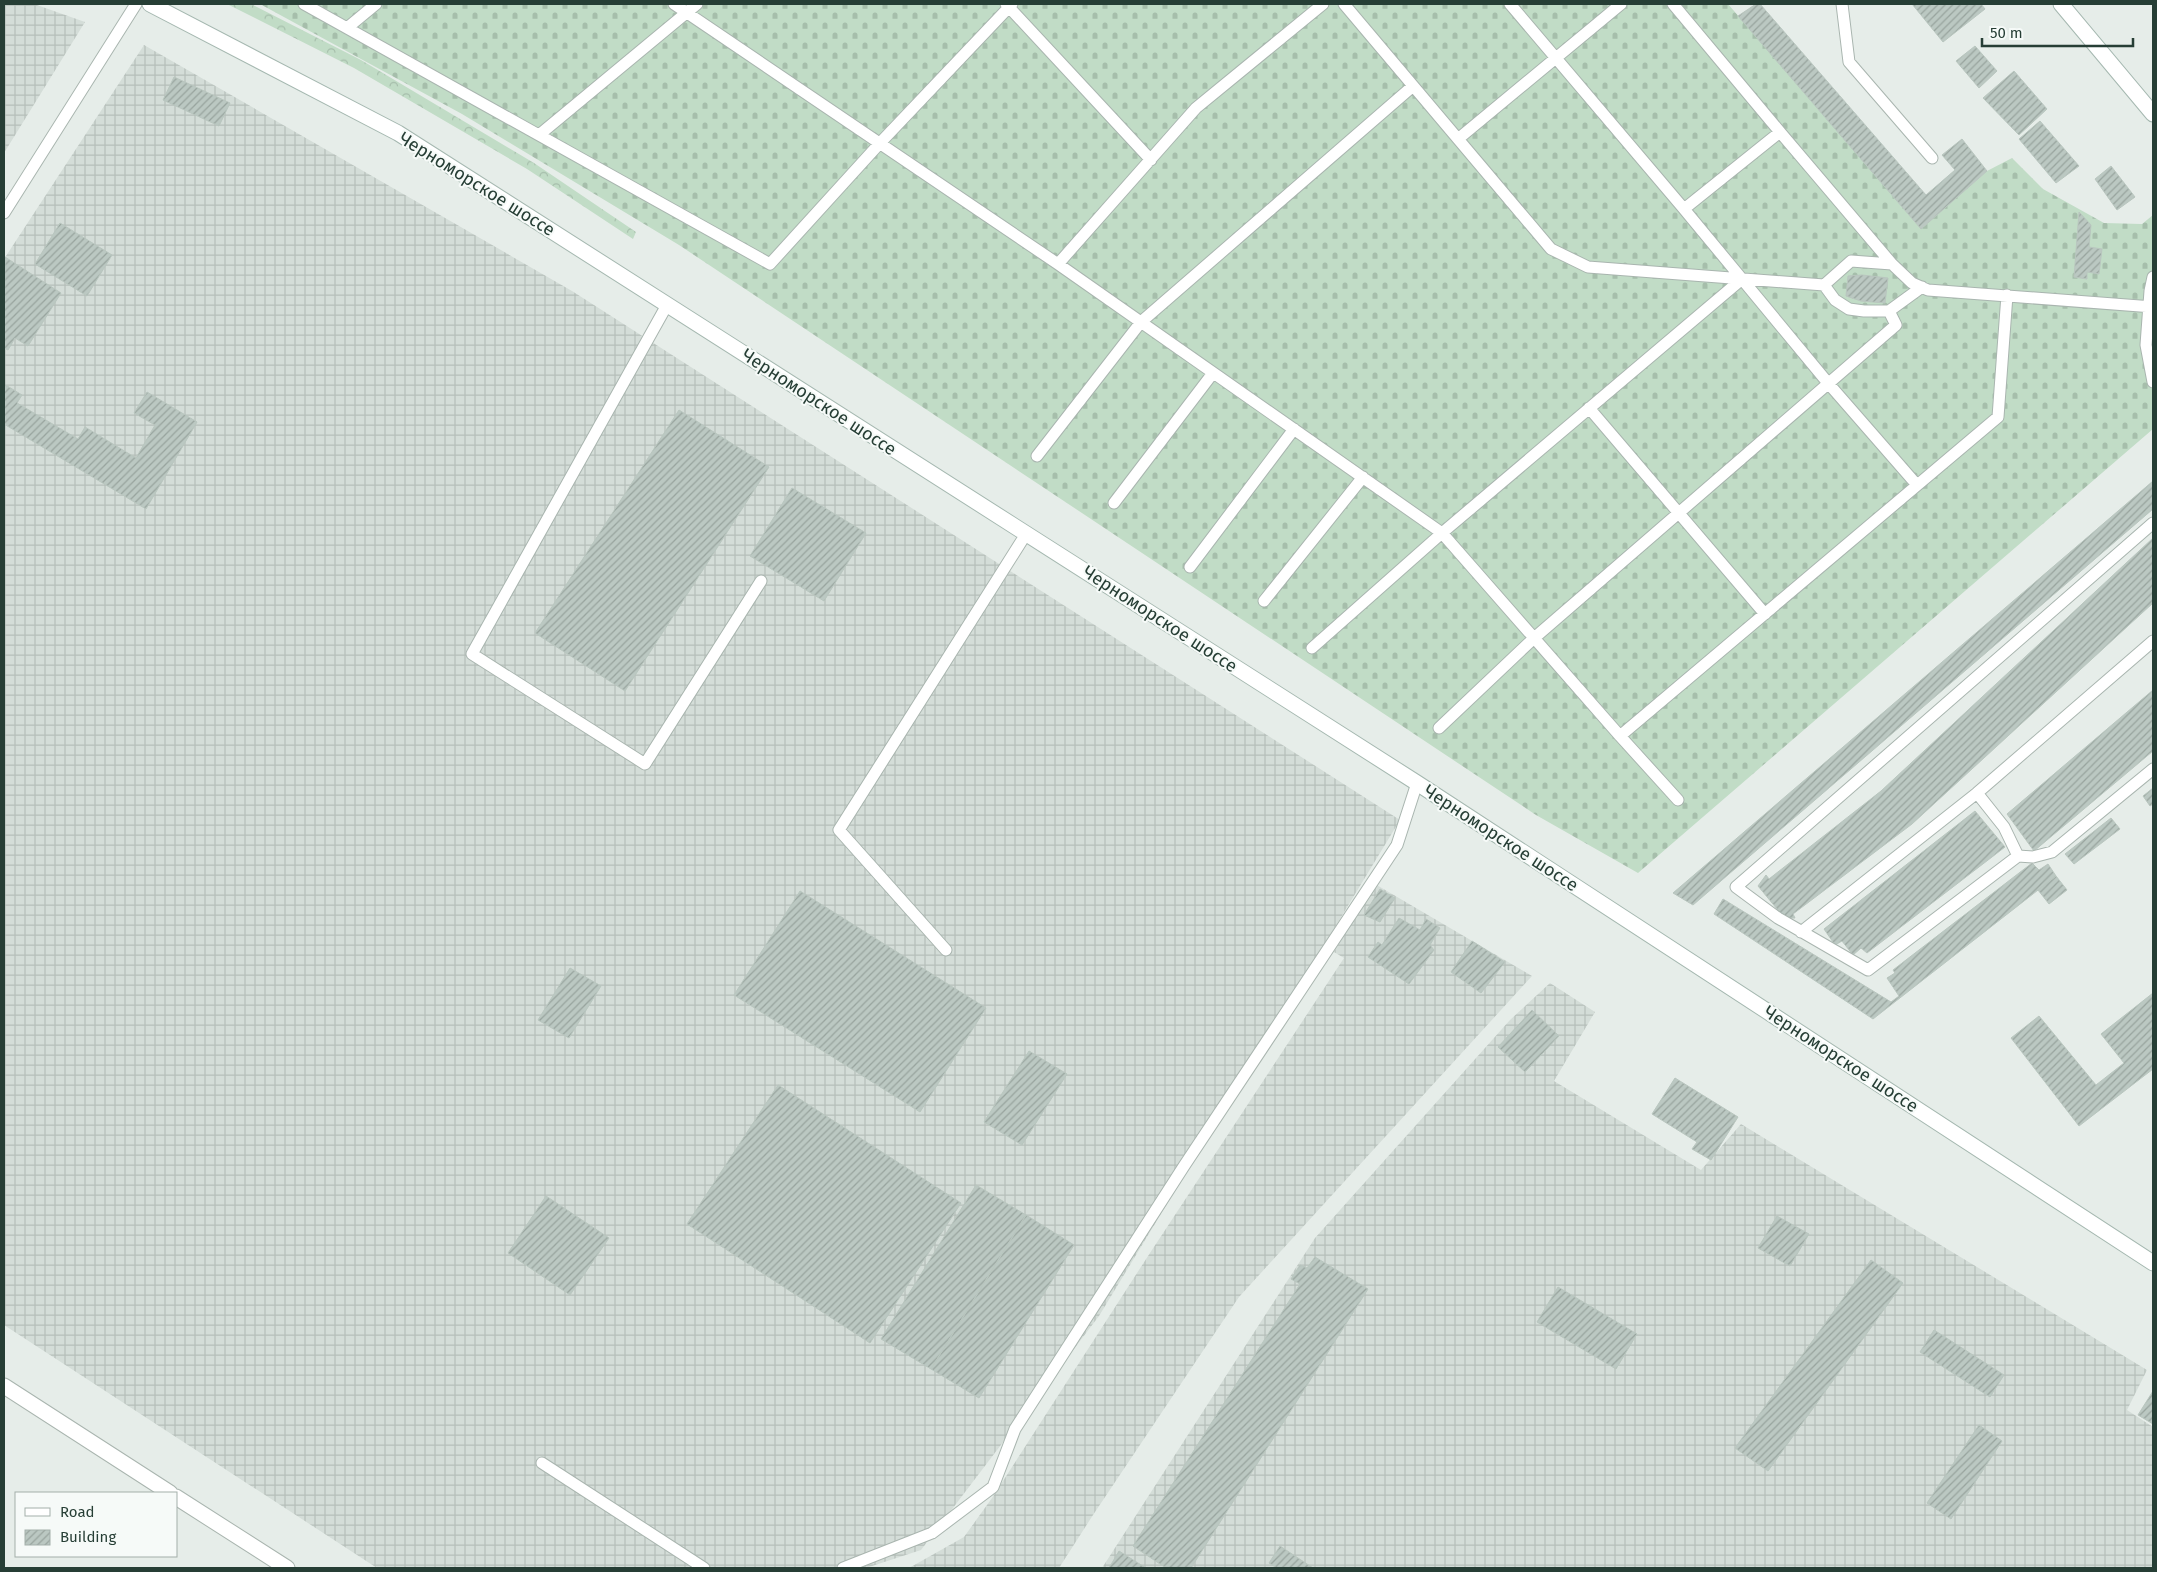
<svg xmlns="http://www.w3.org/2000/svg" width="2157" height="1572" font-family="'Fira Sans',sans-serif">
<style>
.industrial{fill:url(#industrial-grid)}
.forest{fill:url(#forest-crowns)}
.cemetery{fill:url(#cemetery-stones)}
.building{fill:url(#building-hatch);stroke:#b9c6bf}
.lines{fill:none;stroke-linecap:round;stroke-linejoin:round}
.service-casing{stroke:#a9b5af;stroke-width:13}
.minor-casing{stroke:#a9b5af;stroke-width:17}
.secondary-casing{stroke:#a5b8b0;stroke-width:17}
.service{stroke:#fff;stroke-width:11}
.minor{stroke:#fff;stroke-width:15}
.secondary{stroke:#fff;stroke-width:15}
.labels{text-anchor:middle;dominant-baseline:central;stroke-width:4;stroke-linejoin:round;paint-order:stroke}
.street-label{font-size:18px;fill:#263e35;stroke:#f6faf8}
</style>
<defs>
<pattern id="industrial-grid" width="8" height="8" patternUnits="userSpaceOnUse" patternTransform="scale(1.25)"><rect width="8" height="8" fill="#d4ddd8"/><path d="M0 4h8M4 0v8" fill="none" stroke="#b6bfba"/></pattern>
<pattern id="forest-crowns" width="20" height="18" patternUnits="userSpaceOnUse" patternTransform="scale(1.25)"><rect width="20" height="18" fill="#c1dcc6"/><path d="M2 6a3 3 0 1 1 6 0M12 15a3 3 0 1 1 6 0" fill="none" stroke="#a6beab"/></pattern>
<pattern id="cemetery-stones" width="16" height="16" patternUnits="userSpaceOnUse" patternTransform="scale(1.25)"><rect width="16" height="16" fill="#c1dcc6"/><path d="M2 7V4a2 2 0 0 1 4 0v3zM10 15v-3a2 2 0 0 1 4 0v3z" fill="#a6beab"/></pattern>
<pattern id="building-hatch" width="6" height="6" patternUnits="userSpaceOnUse" patternTransform="scale(1.25)"><rect width="6" height="6" fill="#bbc8c2"/><path d="M-1 1l2-2M0 6l6-6M5 7l2-2" fill="none" stroke="#98a49e"/></pattern>
</defs>
<rect width="100%" height="100%" fill="#e6ede9"/>
<path class="industrial" d="M4 4H34L85 22 4 153Z
M144 45 572 291 1400 820 1099 1316 921 1550 866 1568H377L4 1325V259Z
M1375 884 1532 976 1239 1297 1093 1515 1059 1568H909L964 1537 992 1498 1148 1256 1344 958 1334 952Z
M1550 983 1595 1012 1554 1081 1701 1170 1741 1124 2147 1370 2127 1410 2153 1427V1568H1102L1315 1238 1510 1020Z"/>
<path class="forest" d="M227 4H251L361 60 534 163 636 232 633 239 527 169 354 68Z"/>
<path class="cemetery" d="M260 4H1728L1921 229 1987 171 2012 158 2043 189 2104 223 2142 224 2153 215V277L2146 345 2153 382V429L1638 873 1536 815 679 245 462 114Z"/>
<path class="building" d="M1756 4H1760L1926 195 1955 170 1942 155 1962 139 1987 171 1921 229 1738 16Z
M1912 4H1981L1985 9 1943 42Z
M1975 46 1997 71 1979 88 1956 61Z
M2014 71 2047 109 2019 135 1983 98Z
M174 77 230 103 219 126 163 100Z
M2040 121 2079 166 2056 183 2019 139Z
M2111 166 2135 197 2117 210 2095 179Z
M2079 212 2091 225 2089 247 2102 249 2099 274 2087 272V279L2074 277Z
M60 223 112 255 87 296 35 264Z
M5 257 61 293 28 346 15 338 8 350 4 348Z
M1862 275 1888 278 1885 303 1861 301 1846 296 1848 276Z
M4 384 22 395 17 403 78 439 85 427 136 458 155 425 134 413 147 392 197 422 146 509 4 424Z
M679 410 769 467 625 691 535 633Z
M2153 481V509L1693 905 1673 893Z
M792 488 866 533 824 601 750 556Z
M2153 538V603L1912 824 1793 914 1795 918H1788L1782 915 1758 886 1766 875 1769 879 1881 791Z
M2153 690V751L2034 851 2007 814Z
M2153 788V804L2150 806 2143 796Z
M1975 811 2005 847 1867 953 1861 948 1853 955 1842 941 1835 945 1824 929Z
M2111 818 2120 829 2074 864 2065 854Z
M2032 863 2039 870 2048 864 2056 876 1873 1019 1714 914 1723 899 1891 1002 1899 996 1887 978 1895 973 1893 970Z
M2056 876 2067 890 2049 904 2038 890Z
M1380 889 1395 898 1380 922 1364 915Z
M800 891 986 1008 920 1112 734 995Z
M1399 918 1420 930 1426 919 1440 928 1430 945 1434 950 1409 984 1368 957 1378 942 1382 945Z
M1472 941 1505 962 1481 993 1451 972Z
M570 968 601 986 569 1038 538 1020Z
M2153 993V1069L2079 1126 2011 1038 2039 1016 2096 1085 2124 1063 2101 1034Z
M1532 1010 1559 1036 1525 1072 1498 1047Z
M1029 1051 1067 1074 1022 1145 984 1122Z
M1675 1078 1738 1117 1711 1160 1692 1149 1697 1142 1652 1114Z
M778 1085 961 1203 870 1343 687 1224Z
M976 1185 1026 1215 931 1369 881 1339Z
M546 1196 609 1238 570 1295 508 1253Z
M1026 1215 1074 1245 979 1398 931 1369Z
M1777 1216 1809 1234 1790 1266 1758 1248Z
M1315 1257 1368 1289 1191 1568H1166L1133 1546 1300 1284 1291 1279 1300 1265 1307 1268Z
M1871 1260 1903 1283 1768 1471 1735 1448Z
M1558 1287 1637 1334 1616 1369 1537 1322Z
M1934 1330 2004 1375 1990 1397 1920 1352Z
M2153 1391V1424L2138 1415Z
M1979 1425 2002 1441 1951 1519 1927 1503Z
M1280 1546 1313 1568H1277L1269 1563Z
M1119 1551 1146 1568H1109Z"/>
<g class="lines">
<g class="service-casing">
<path id="service" d="M304 4 770 264 880 143 1012 4
M674 4 1058 264 1442 533 1620 736
M1006 4 1151 160
M1344 4 1458 139
M1510 4 1684 209
M1621 4 1458 139 1551 249 1588 267 1824 285 1851 261 1892 264 1912 283 1928 290 2153 307
M1673 4 1780 132
M1842 4 1849 62 1932 158
M347 28 376 4
M539 135 697 4
M4 213 136 4
M1058 264 1196 108 1323 4
M1892 264 1780 132 1684 209 1828 383 1917 485
M2153 277 2150 291 2146 345 2153 382
M1824 285 1835 300 1849 309 1864 311H1889L1922 287
M667 305 472 654 645 764 761 581
M1589 408 1765 614
M1037 456 1141 322 1413 86
M1114 503 1213 373
M2153 523 1736 887 1778 918 1868 970 2018 856 2033 857 2052 852 2153 769
M1190 567 1294 429
M1264 601 1363 477
M1312 648 1442 533 1742 279
M1439 728 1533 639 1896 325 1889 311
M1977 793 2004 827 2018 856
M1678 800 1620 736 1998 417 2007 295
M1801 932 1977 793 2153 641
M946 950 839 830 1026 534
M542 1463 704 1568
M843 1568 932 1533 993 1487 1015 1429 1184 1166 1397 845 1417 783"/>
</g>
<g class="minor-casing">
<path id="minor" d="M4 1386 170 1493
M176 1497 287 1568"/>
</g>
<g class="secondary-casing">
<path id="secondary" d="M150 4 398 133 1417 783 2153 1263
M2061 4 2153 114"/>
</g>
<use href="#service" class="service"/>
<use href="#minor" class="minor"/>
<use href="#secondary" class="secondary"/>
</g>
<g class="labels">
<g class="street-label">
<text transform="translate(477 184) rotate(32)">Черноморское шоссе</text>
<text transform="translate(819 402) rotate(33)">Черноморское шоссе</text>
<text transform="translate(1160 619) rotate(33)">Черноморское шоссе</text>
<text transform="translate(1501 838) rotate(33)">Черноморское шоссе</text>
<text transform="translate(1841 1059) rotate(33)">Черноморское шоссе</text>
</g>
</g>
<rect width="2157" height="1572" fill="none" stroke="#263e35" stroke-width="10"/>
<rect x="15" y="1492" width="162" height="65" fill="#f6faf8" stroke="#a3afaa"/>
<rect x="25" y="1508" width="25" height="8" fill="#ffffff" stroke="#a3afaa"/>
<text x="60" y="1517" font-size="15" fill="#263e35">Road</text>
<rect x="25" y="1530" width="25" height="15" fill="url(#building-hatch)" stroke="#a3afaa"/>
<text x="60" y="1542" font-size="15" fill="#263e35">Building</text>
<path d="M1982 38v8h151v-8" fill="none" stroke="#263e35" stroke-width="2.5"/>
<text x="1990" y="38" font-size="15" fill="#263e35" stroke="#f6faf8" stroke-width="4" paint-order="stroke">50 m</text>
</svg>
